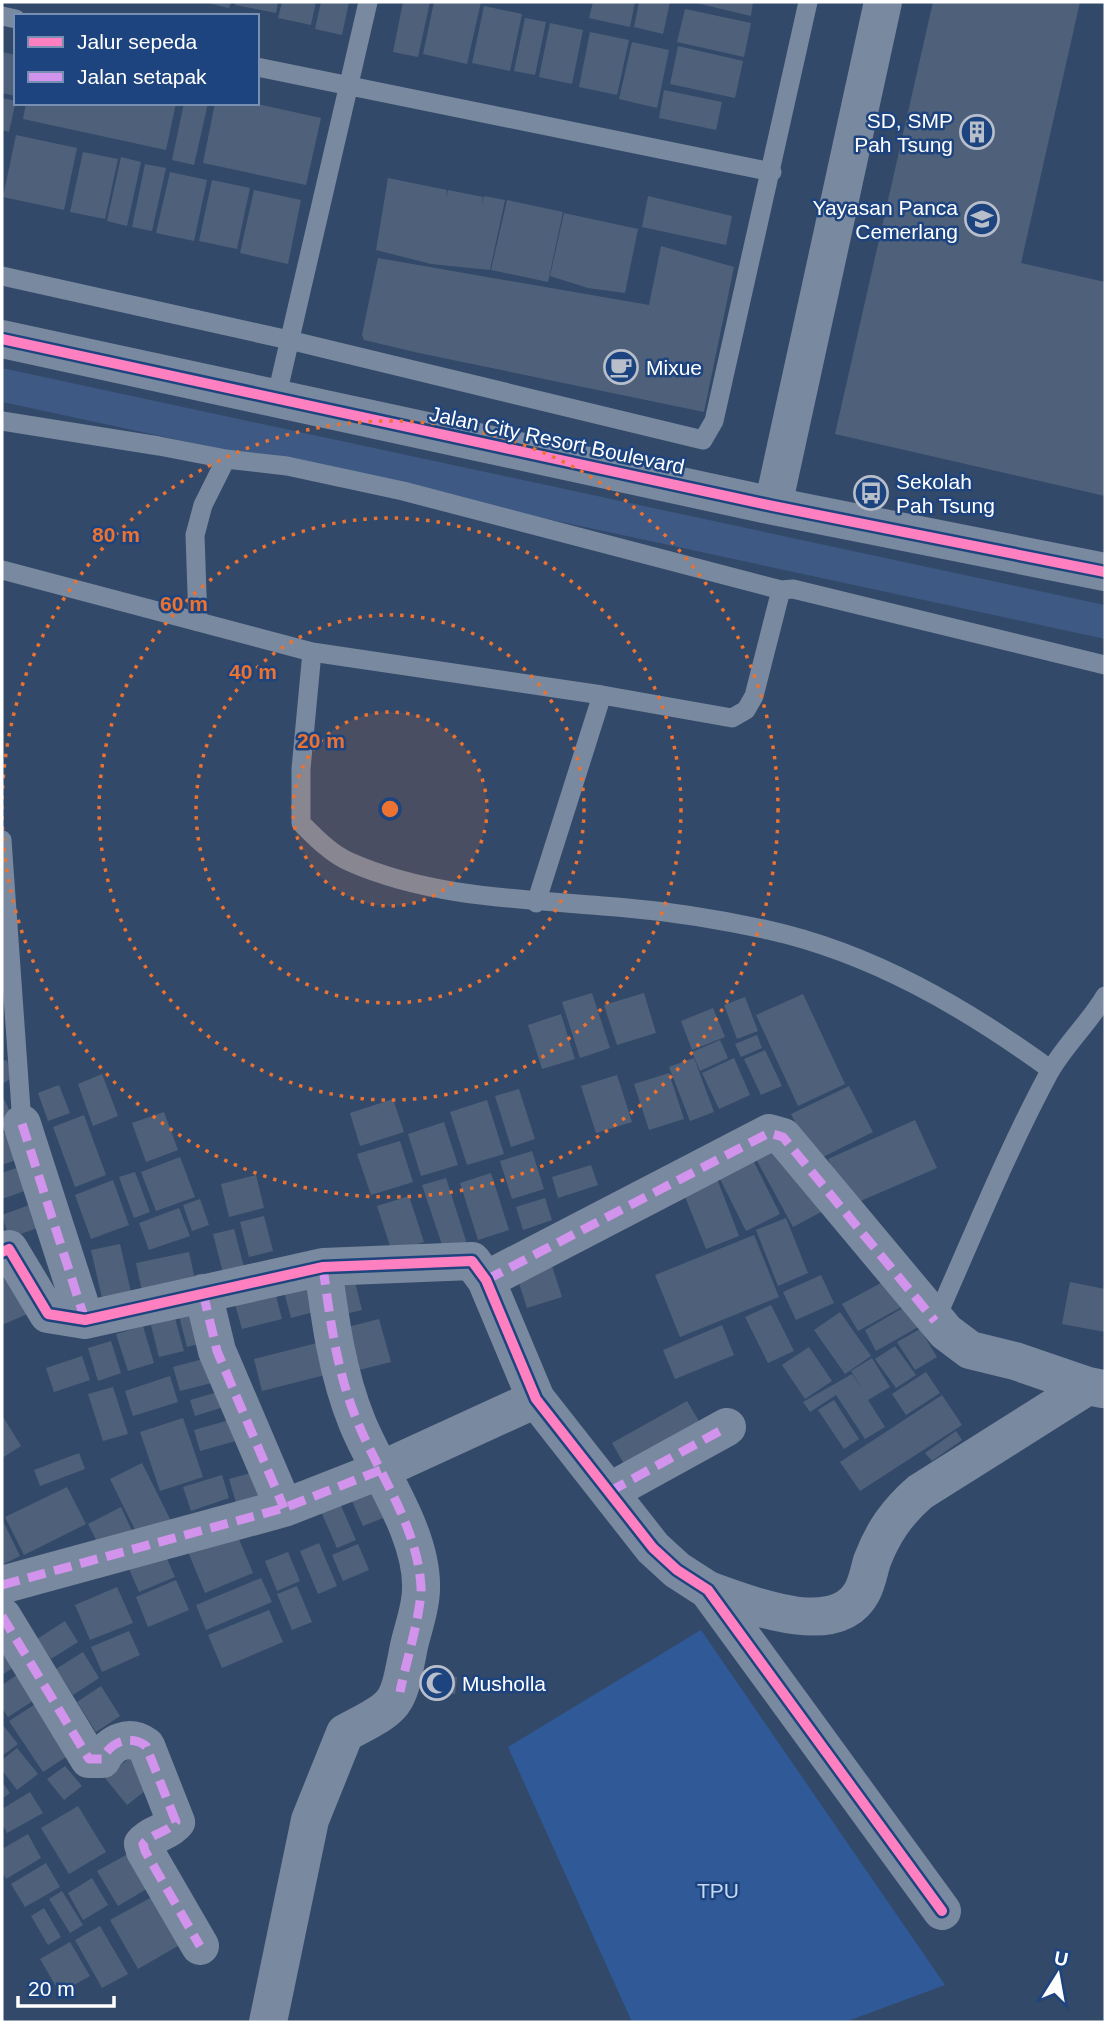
<svg xmlns="http://www.w3.org/2000/svg" width="1107" height="2024" font-family="Helvetica,sans-serif">
<style>
.green{fill:#305a97}
.lines{fill:none;stroke-linecap:round;stroke-linejoin:round}
.canal{stroke:#3d5984;stroke-width:33}
.building{fill:#4f617a}
.service{stroke:#79899f;stroke-width:19}
.minor{stroke:#79899f;stroke-width:38}
.quiet{stroke:#d193ec;stroke-width:9;stroke-dasharray:18 9;stroke-linecap:butt}
.cycleway-casing{stroke:#1d447f;stroke-width:15}
.cycleway{stroke:#ff80c0;stroke-width:10}
.ring{fill:none;stroke:#eb7230;stroke-width:3.5;stroke-dasharray:3.5 7}
.labels{text-anchor:middle;dominant-baseline:central;stroke-width:5;stroke-linejoin:round;paint-order:stroke}
.poi-label{font-size:21px;fill:#fff;stroke:#1d447f;text-anchor:start}
.street-label{font-size:21px;fill:#fff;stroke:#1d447f}
.park-label{font-size:21px;fill:#c4d9f7;stroke:#1d447f}
.centre{fill:#eb7230;stroke:#1d447f;stroke-width:3.5}
.ring-label{font-size:21px;text-anchor:middle;font-weight:bold;fill:#eb7230;stroke:#1d447f;stroke-width:5;stroke-linejoin:round;paint-order:stroke}
</style>
<rect width="100%" height="100%" fill="#334969"/>
<path class="green" d="M701 1630 945 1985 845 2022H632L508 1747Z"/>
<g class="lines">
<path class="canal" d="M2 385 1105 622"/>
</g>
<path class="building" d="M203 2H231L229 8Z
M236 2H278L276 13 235 5Z
M282 2H316L311 25 278 18Z
M321 2H349L342 35 315 29Z
M403 2H430L418 57 393 52Z
M434 2H481L467 64 423 54Z
M593 2H635L630 27 589 18Z
M639 2H670L663 34 634 27Z
M692 2H753L751 16Z
M933 2H1080L1021 263 1105 282V496L835 434Z
M484 6 522 14 510 71 472 63Z
M685 9 751 23 744 57 677 42Z
M525 18 546 22 535 75 514 71Z
M550 23 583 30 572 84 539 77Z
M590 32 629 40 617 95 579 87Z
M632 42 669 50 657 108 619 99Z
M678 46 743 61 735 98 670 84Z
M2 52 16 55V96L2 93Z
M664 90 722 102 716 130 659 118Z
M2 98 16 101 9 132 2 130Z
M26 103H176L166 150 23 119Z
M184 103H208L194 165 172 160Z
M215 103H253L321 118 306 185 203 163Z
M16 135 77 148 64 210 3 197Z
M83 152 118 159 105 219 70 212Z
M121 157 141 162 127 226 107 221Z
M145 164 166 168 152 231 132 227Z
M170 172 207 180 194 241 156 233Z
M388 178 447 190 446 199 448 190 483 197 482 206 484 196 505 200 490 270 431 264 376 250Z
M212 180 250 188 237 249 199 241Z
M254 190 301 200 288 264 240 253Z
M648 196 732 216 726 245 642 227Z
M507 200 563 212 548 282 491 270Z
M564 213 638 229 625 293 588 288 550 276Z
M661 246 734 267 704 412 419 353 364 340 362 335 378 258 649 305Z
M592 993 610 1048 580 1058 562 1002Z
M644 993 656 1033 617 1045 604 1005Z
M803 994 845 1084 798 1106 756 1015Z
M745 997 758 1031 737 1039 724 1005Z
M713 1008 725 1037 692 1050 681 1021Z
M561 1014 575 1059 542 1069 528 1025Z
M757 1035 762 1048 741 1057 735 1044Z
M720 1040 728 1058 700 1071 692 1052Z
M765 1050 782 1086 761 1095 744 1059Z
M694 1058 714 1112 690 1121 669 1067Z
M734 1058 750 1095 719 1109 702 1073Z
M7 1060 12 1078 2 1084V1061Z
M669 1073 684 1119 649 1130 634 1084Z
M102 1074 118 1116 93 1126 78 1084Z
M617 1075 632 1122 596 1133 581 1086Z
M59 1085 70 1113 48 1121 38 1093Z
M849 1086 873 1132 815 1161 791 1114Z
M519 1089 535 1139 511 1147 495 1096Z
M2 1095 15 1122 2 1127Z
M393 1099 404 1132 360 1146 350 1113Z
M487 1100 504 1154 467 1165 450 1112Z
M164 1112 178 1150 146 1162 132 1123Z
M84 1115 106 1175 75 1187 53 1127Z
M915 1120 937 1168 849 1206 828 1159Z
M444 1122 458 1165 421 1176 408 1134Z
M14 1129 24 1157 2 1165V1134Z
M400 1141 413 1182 371 1195 357 1154Z
M787 1146 825 1210 793 1227 756 1159Z
M532 1151 544 1189 512 1199 500 1161Z
M749 1152 780 1214 746 1231 715 1169Z
M180 1157 195 1197 156 1211 141 1172Z
M28 1164 36 1187 2 1199V1173Z
M591 1165 598 1185 558 1198 552 1177Z
M135 1172 150 1212 134 1218 119 1177Z
M491 1173 509 1230 478 1240 460 1183Z
M256 1175 264 1208 229 1217 221 1184Z
M716 1176 739 1236 706 1249 682 1189Z
M446 1178 467 1244 444 1251 422 1185Z
M113 1180 129 1225 91 1239 75 1195Z
M409 1196 424 1242 392 1252 377 1206Z
M545 1198 552 1220 523 1230 516 1207Z
M200 1199 209 1225 192 1231 183 1205Z
M40 1201 49 1224 9 1238 2 1215Z
M179 1208 190 1236 149 1250 139 1223Z
M264 1216 273 1251 249 1257 240 1222Z
M786 1218 808 1273 778 1286 756 1230Z
M234 1229 244 1267 223 1273 213 1234Z
M754 1235 779 1297 680 1337 655 1275Z
M120 1244 131 1292 102 1298 91 1250Z
M189 1252 196 1284 143 1296 136 1263Z
M2 1263 32 1312 2 1325Z
M552 1266 562 1297 527 1308 517 1277Z
M353 1274 362 1310 337 1316 327 1280Z
M821 1275 834 1303 796 1320 783 1292Z
M892 1277 907 1304 858 1331 842 1304Z
M305 1279 314 1312 291 1318 282 1284Z
M272 1280 282 1319 242 1329 231 1290Z
M1070 1282 1105 1289V1332L1062 1324Z
M196 1303 206 1342 187 1347 177 1308Z
M771 1305 794 1351 768 1363 745 1317Z
M908 1305 920 1326 876 1351 865 1330Z
M840 1312 871 1356 845 1374 814 1330Z
M175 1318 184 1351 159 1357 151 1325Z
M379 1319 391 1362 347 1373 336 1330Z
M722 1325 734 1355 675 1379 663 1350Z
M143 1326 154 1363 128 1371 116 1334Z
M920 1329 937 1357 915 1370 897 1342Z
M111 1341 121 1373 98 1381 88 1348Z
M317 1343 325 1375 262 1391 254 1359Z
M895 1346 916 1375 896 1388 875 1359Z
M809 1347 832 1381 805 1399 782 1365Z
M82 1356 90 1380 54 1392 46 1368Z
M214 1356 220 1381 180 1391 173 1367Z
M872 1358 890 1387 868 1400 885 1427 865 1439 836 1395 810 1412 803 1402 852 1374 863 1390 851 1371Z
M926 1372 940 1393 906 1415 892 1394Z
M170 1376 178 1402 133 1416 125 1391Z
M113 1387 128 1434 103 1441 88 1394Z
M228 1389 233 1404 195 1416 190 1400Z
M942 1395 962 1425 860 1491 840 1462Z
M834 1400 859 1439 844 1449 818 1410Z
M687 1401 703 1428 628 1471 612 1443Z
M2 1415 21 1446 2 1458Z
M240 1417 246 1438 200 1451 194 1430Z
M183 1418 203 1477 160 1491 140 1432Z
M956 1431 962 1440 932 1461 925 1453Z
M79 1453 85 1469 40 1486 34 1470Z
M142 1463 175 1529 143 1546 110 1479Z
M261 1470 271 1504 239 1513 229 1479Z
M222 1475 229 1498 191 1511 183 1487Z
M382 1486 393 1514 363 1526 351 1499Z
M67 1487 86 1524 24 1555 5 1517Z
M338 1499 356 1540 337 1548 319 1507Z
M121 1507 136 1539 104 1555 88 1524Z
M2 1519 20 1556 2 1565Z
M234 1527 253 1573 205 1593 186 1547Z
M319 1543 337 1586 318 1594 300 1551Z
M358 1544 369 1570 343 1581 332 1555Z
M162 1547 175 1577 139 1592 126 1562Z
M288 1552 300 1581 277 1591 265 1561Z
M261 1578 272 1602 206 1630 196 1605Z
M176 1580 189 1610 148 1627 136 1597Z
M297 1586 312 1622 292 1630 277 1594Z
M117 1587 133 1623 90 1640 75 1605Z
M269 1610 283 1642 222 1668 208 1635Z
M65 1621 78 1642 51 1659 37 1639Z
M2 1622 26 1659 2 1675Z
M129 1631 140 1655 102 1672 91 1647Z
M83 1652 99 1678 73 1695 56 1669Z
M30 1666 47 1692 8 1717 2 1708V1685Z
M419 1671 457 1677 455 1694 417 1688Z
M101 1686 120 1716 96 1732 77 1702Z
M40 1701 74 1752 43 1772 9 1721Z
M2 1724 18 1744 2 1756Z
M17 1748 38 1774 17 1790 2 1770V1760Z
M132 1756 154 1784 127 1805 105 1778Z
M65 1766 82 1786 64 1800 47 1779Z
M2 1782 10 1793 2 1799Z
M30 1792 43 1813 7 1833 2 1824V1809Z
M78 1806 106 1852 69 1874 41 1828Z
M28 1834 41 1858 6 1879 2 1871V1849Z
M135 1850 155 1884 118 1906 97 1871Z
M46 1863 60 1887 25 1907 11 1884Z
M92 1878 108 1905 83 1920 68 1893Z
M62 1891 83 1925 70 1933 49 1899Z
M161 1892 190 1939 138 1969 110 1920Z
M44 1908 61 1937 48 1945 31 1916Z
M100 1926 128 1974 102 1988 75 1940Z
M70 1942 90 1976 60 1993 40 1959Z"/>
<g class="lines">
<path class="service" d="M2 16 16 19
M257 67 772 172
M2 276 289 340 703 440 714 421 808 2
M276 399 368 2
M2 421 159 446 226 459
M2 570 312 652 602 695 732 718 746 710 754 696 781 590
M198 622 195 535 203 505 226 459 287 466 403 491 781 590 793 589 1105 665
M312 652 301 769V823C315 837 331 854 350 862 436 900 535 899 627 908 674 912 722 920 768 930 872 953 966 1008 1051 1070
M2 840 22 1124
M536 903 602 695
M935 1321C972 1238 1006 1153 1049 1073 1064 1046 1089 1023 1105 996"/>
<path class="minor" d="M2 339 773 506 1105 572
M773 506 883 2
M22 1124 85 1320
M2 1252 9 1249 48 1314 85 1320 323 1267 472 1261 486 1280 536 1399 653 1548 677 1570 708 1590 942 1911
M486 1280 769 1133 783 1137 946 1332 970 1350 1015 1361 1088 1386
M203 1293 217 1351 284 1508
M609 1492 727 1427
M2 1585 284 1508 381 1470 536 1399
M708 1590C747 1604 836 1641 862 1592 867 1583 869 1571 872 1561 883 1532 897 1512 920 1492L1088 1386 1103 1389
M2 1616 89 1759H102C111 1742 129 1734 146 1746L176 1822C167 1833 152 1833 143 1844L145 1851 200 1946
M268 2022 310 1820 345 1733C400 1704 397 1707 409 1646 413 1628 421 1608 421 1589 423 1533 377 1472 357 1422 337 1373 330 1319 323 1267"/>
<path class="quiet" d="M22 1124 85 1320
M323 1267C330 1319 337 1374 358 1423 380 1476 418 1528 421 1587 422 1610 405 1666 400 1692
M486 1280 769 1133 783 1137 935 1321
M203 1293 217 1351 284 1508
M609 1492 727 1427
M2 1585 284 1508 381 1470
M2 1616 89 1759H102C111 1742 129 1734 146 1746L176 1822C167 1833 152 1833 143 1844L145 1851 200 1946"/>
<g class="cycleway-casing">
<path id="cycleway" d="M2 339 773 506 1105 572
M2 1252 9 1249 48 1314 85 1320 323 1267 472 1261 486 1280 536 1399 653 1548 677 1570 708 1590 942 1911"/>
</g>
<use href="#cycleway" class="cycleway"/>
</g>
<circle cx="390" cy="809" r="97" fill="#eb7230" fill-opacity=".12"/>
<g class="ring">
<circle cx="390" cy="809" r="97"/>
<circle cx="390" cy="809" r="194"/>
<circle cx="390" cy="809" r="291"/>
<circle cx="390" cy="809" r="388"/>
</g>
<defs>
<g id="building-ring" transform="scale(1.75)"><circle r="9.5" fill="#1d447f" stroke="#b8bfca" stroke-width="1.5"/><path d="M-4-6H4V6H1V3H-1V6H-4ZM-2.5-4.3h1.7v1.8h-1.7ZM.8-4.3h1.7v1.8H.8ZM-2.5-1h1.7V.8h-1.7ZM.8-1h1.7V.8H.8Z" fill="#b8bfca"/></g>
<g id="school-ring" transform="scale(1.75)"><circle r="9.5" fill="#1d447f" stroke="#b8bfca" stroke-width="1.5"/><path d="M0-5L7-2L0 1L-7-2ZM-4 1L0 2.5L4 1V4Q0 6-4 4Z" fill="#b8bfca"/></g>
<g id="cafe-ring" transform="scale(1.75)"><circle r="9.5" fill="#1d447f" stroke="#b8bfca" stroke-width="1.5"/><path d="M-5.5-4.5H6V0H3Q3 3.5 0 3.5H-2.5Q-5.5 3.5-5.5 0ZM3-3.2v2h1.7v-2ZM-6 4.5H4V6H-6Z" fill="#b8bfca"/></g>
<g id="bus-ring" transform="scale(1.75)"><circle r="9.5" fill="#1d447f" stroke="#b8bfca" stroke-width="1.5"/><path d="M-5-6H5V4H4V6H2V4H-2V6H-4V4H-5ZM-3.5-4V0h7V-4ZM-3.5 1.2v1.5H-2V1.2ZM2 1.2v1.5H3.5V1.2Z" fill="#b8bfca"/></g>
<g id="mosque-ring" transform="scale(1.75)"><circle r="9.5" fill="#1d447f" stroke="#b8bfca" stroke-width="1.5"/><path d="M3.5-4.9A6 6 0 1 0 3.5 4.9A5 5 0 1 1 3.5-4.9Z" fill="#b8bfca"/></g>
</defs>
<g fill-rule="evenodd">
<use href="#building-ring" x="977" y="132"/>
<use href="#school-ring" x="982" y="219"/>
<use href="#cafe-ring" x="621" y="367"/>
<use href="#bus-ring" x="871" y="493"/>
<use href="#mosque-ring" x="437" y="1683"/>
</g>
<g class="labels">
<g class="poi-label">
<text x="953" y="120" text-anchor="end">SD, SMP<tspan x="953" dy="24">Pah Tsung</tspan></text>
<text x="958" y="207" text-anchor="end">Yayasan Panca<tspan x="958" dy="24">Cemerlang</tspan></text>
<text x="646" y="367">Mixue</text>
<text x="896" y="481">Sekolah<tspan x="896" dy="24">Pah Tsung</tspan></text>
<text x="462" y="1683">Musholla</text>
</g>
<g class="street-label">
<text transform="translate(557 440) rotate(12)">Jalan City Resort Boulevard</text>
</g>
<g class="park-label">
<text x="718" y="1890">TPU</text>
</g>
</g>
<circle cx="390" cy="809" r="10" class="centre"/>
<g class="ring-label">
<text x="116" y="542">80 m</text>
<text x="184" y="611">60 m</text>
<text x="253" y="679">40 m</text>
<text x="321" y="748">20 m</text>
</g>
<rect width="1107" height="2024" fill="none" stroke="#ffffff" stroke-width="7"/>
<rect x="14" y="14" width="245" height="91" fill="#1d447f" stroke="#778fb2" stroke-width="2"/>
<rect x="28" y="37" width="35" height="10" fill="#ff80c0" stroke="#778fb2" stroke-width="2"/>
<text x="77" y="49" font-size="21" fill="#ffffff">Jalur sepeda</text>
<rect x="28" y="72" width="35" height="10" fill="#d193ec" stroke="#778fb2" stroke-width="2"/>
<text x="77" y="84" font-size="21" fill="#ffffff">Jalan setapak</text>
<g transform="translate(1058 1975) rotate(11)" stroke="#1d447f" stroke-width="5" paint-order="stroke">
<path d="M0-5L12 26L0 18L-12 26Z" fill="#ffffff"/>
<text y="-10" font-size="19" font-weight="bold" text-anchor="middle" fill="#ffffff">U</text>
</g>
<path d="M18 1996v10h96v-10" fill="none" stroke="#ffffff" stroke-width="3.5"/>
<text x="28" y="1996" font-size="21" fill="#ffffff" stroke="#1d447f" stroke-width="5" paint-order="stroke">20 m</text>
</svg>
